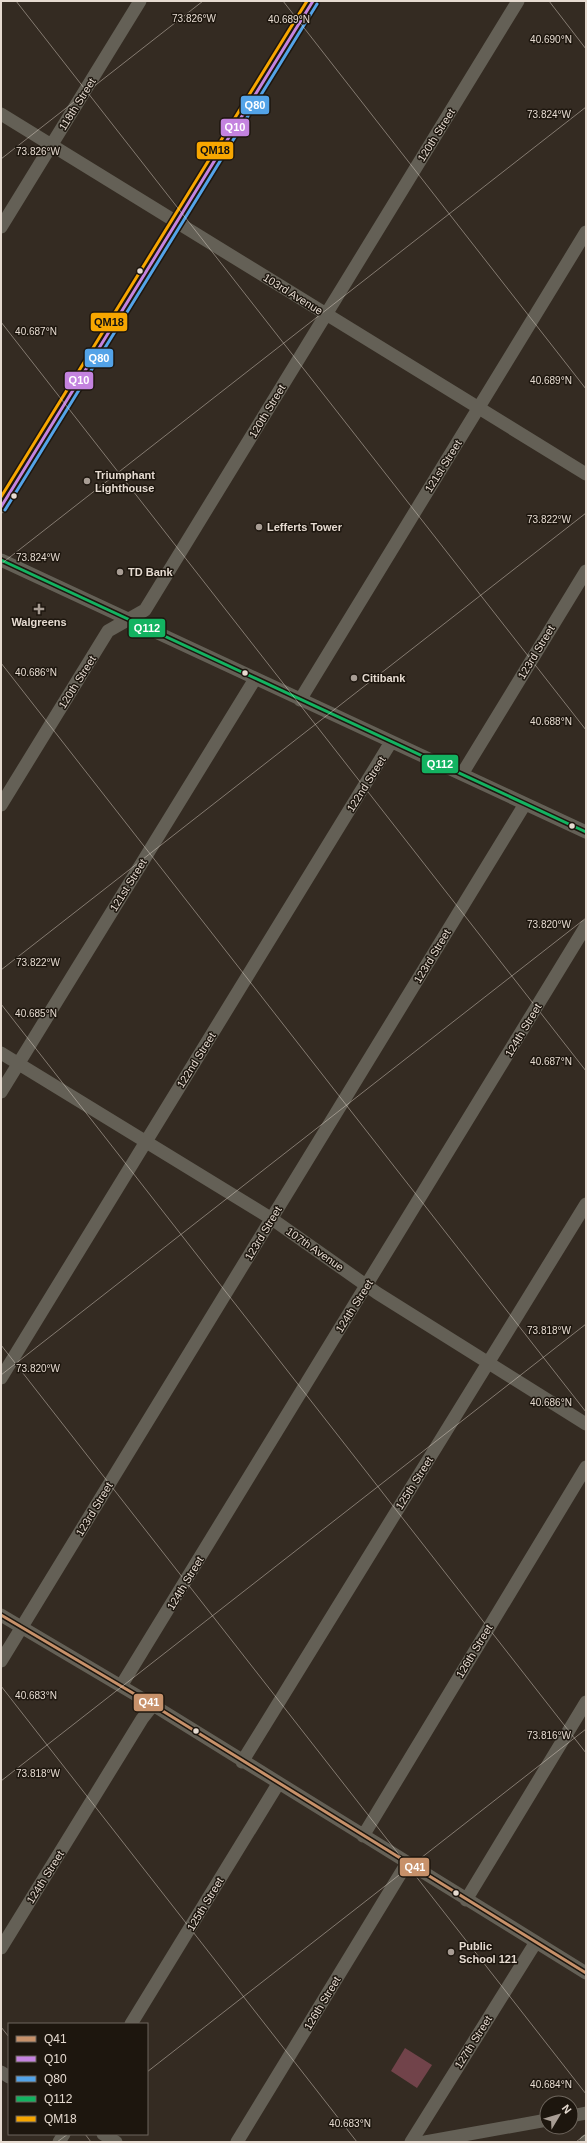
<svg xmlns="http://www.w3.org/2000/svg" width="587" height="2143" font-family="Arial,sans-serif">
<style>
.green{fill:#71434a}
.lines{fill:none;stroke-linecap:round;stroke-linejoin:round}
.minor{stroke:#646056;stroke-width:13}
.bus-1-casing{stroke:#1d160e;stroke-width:6}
.bus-2-casing{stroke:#1d160e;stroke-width:6}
.bus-3-casing{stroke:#1d160e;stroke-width:6}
.bus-4-casing{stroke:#1d160e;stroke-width:6}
.bus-5-casing{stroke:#1d160e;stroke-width:6}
.bus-1{stroke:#c7916a;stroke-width:3}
.bus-2{stroke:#c483df;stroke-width:3}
.bus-3{stroke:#53a3e8;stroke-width:3}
.bus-4{stroke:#13b361;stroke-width:3}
.bus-5{stroke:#f7a600;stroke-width:3}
.ticks{fill:none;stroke:#e6dbd1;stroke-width:1;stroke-opacity:0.45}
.bus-dot{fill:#e6dbd1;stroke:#1d160e;stroke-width:1.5}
.poi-dot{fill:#a89d94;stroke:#1d160e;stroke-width:1.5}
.labels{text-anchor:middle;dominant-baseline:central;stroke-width:3;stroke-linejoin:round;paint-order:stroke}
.street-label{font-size:11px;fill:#e6dbd1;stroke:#1d160e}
.poi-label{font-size:11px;font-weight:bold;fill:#e6dbd1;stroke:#1d160e;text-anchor:start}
.ticks-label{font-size:10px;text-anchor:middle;fill:#e6dbd1;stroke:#1d160e;stroke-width:3;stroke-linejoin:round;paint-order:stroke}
.line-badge{stroke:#1d160e;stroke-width:1.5}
.badge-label{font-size:11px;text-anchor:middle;font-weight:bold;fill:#fff}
.pale-badge-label{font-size:11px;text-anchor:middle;font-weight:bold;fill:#111}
</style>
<rect width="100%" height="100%" fill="#342b22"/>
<path class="green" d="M405 2048 432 2065 417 2088 391 2071Z"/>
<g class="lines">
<path class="minor" d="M1 114 586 474
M1 227 140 1
M1 507 313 1
M1 560 586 832
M300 700 586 232
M462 774 586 571
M1 805 108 631 145 610 518 1
M1 1053 272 1219 377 1293 586 1424
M1 1092 255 679
M1 1378 391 742
M1 1615 153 1705 586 1973
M1 1661 525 804
M121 1686 586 926
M242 1762 586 1204
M363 1836 586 1467
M466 1900 586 1702
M1 1948 142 1719 153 1705
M131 2024 278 1784
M1 2072 9 2077
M571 2116 586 2113
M103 2134 116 2142
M59 2142 64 2134
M237 2142 407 1863
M411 2142 536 1942
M425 2142 547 2120
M586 2142V2141"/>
<g class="bus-1-casing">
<path id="bus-1" d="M1 1615 153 1705 586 1973"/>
</g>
<g class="bus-2-casing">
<path id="bus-2" d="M1 507 313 1"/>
</g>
<g class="bus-3-casing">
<path id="bus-3" d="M5 510 317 4"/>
</g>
<g class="bus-4-casing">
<path id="bus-4" d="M1 560 586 832"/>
</g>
<g class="bus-5-casing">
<path id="bus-5" d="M1 497 307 1"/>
</g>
<use href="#bus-1" class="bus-1"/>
<use href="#bus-2" class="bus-2"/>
<use href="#bus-3" class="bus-3"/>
<use href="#bus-4" class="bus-4"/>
<use href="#bus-5" class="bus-5"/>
</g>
<path class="ticks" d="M16 1 586 730M283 1 586 389M549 1 586 49M1 159 203 1M1 322 586 1071M1 564 586 107M1 663 586 1412M1 970 586 513M1 1004 586 1753M1 1345 586 2094M1 1375 586 918M1 1686 357 2142M1 1781 586 1324M1 2027 9 2037M147 2072 586 1729M85 2134 91 2142M57 2142 68 2134M576 2142 586 2134"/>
<g class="bus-dot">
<circle cx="140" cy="271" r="3.5"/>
<circle cx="14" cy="496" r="3.5"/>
<circle cx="245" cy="673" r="3.5"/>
<circle cx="572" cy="826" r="3.5"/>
<circle cx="196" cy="1731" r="3.5"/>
<circle cx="456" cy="1893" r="3.5"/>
</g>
<g class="poi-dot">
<circle cx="87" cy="481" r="4"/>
<circle cx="259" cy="527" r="4"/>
<circle cx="120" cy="572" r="4"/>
<path d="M37 603h4v4h4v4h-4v4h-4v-4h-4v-4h4z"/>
<circle cx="354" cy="678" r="4"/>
<circle cx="451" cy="1952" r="4"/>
</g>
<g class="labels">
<g class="street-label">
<text transform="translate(77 104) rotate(-58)">118th Street</text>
<text transform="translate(436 135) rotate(-58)">120th Street</text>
<text transform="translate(293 294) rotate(32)">103rd Avenue</text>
<text transform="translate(267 411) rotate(-59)">120th Street</text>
<text transform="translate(443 466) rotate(-58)">121st Street</text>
<text transform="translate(536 652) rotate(-59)">123rd Street</text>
<text transform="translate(77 682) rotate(-58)">120th Street</text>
<text transform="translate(366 784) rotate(-58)">122nd Street</text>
<text transform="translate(128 885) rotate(-58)">121st Street</text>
<text transform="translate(432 956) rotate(-59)">123rd Street</text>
<text transform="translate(523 1030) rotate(-59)">124th Street</text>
<text transform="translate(196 1060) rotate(-58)">122nd Street</text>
<text transform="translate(263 1233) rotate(-59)">123rd Street</text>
<text transform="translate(315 1249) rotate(35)">107th Avenue</text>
<text transform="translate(354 1306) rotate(-58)">124th Street</text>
<text transform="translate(414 1483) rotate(-58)">125th Street</text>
<text transform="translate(94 1509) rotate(-59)">123rd Street</text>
<text transform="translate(185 1583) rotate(-59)">124th Street</text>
<text transform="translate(474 1651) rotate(-59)">126th Street</text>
<text transform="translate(45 1877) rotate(-58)">124th Street</text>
<text transform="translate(205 1904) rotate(-59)">125th Street</text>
<text transform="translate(322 2003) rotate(-59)">126th Street</text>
<text transform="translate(473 2042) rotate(-58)">127th Street</text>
</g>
<g class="poi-label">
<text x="95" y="475">Triumphant<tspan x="95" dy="13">Lighthouse</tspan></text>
<text x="267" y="527">Lefferts Tower</text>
<text x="128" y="572">TD Bank</text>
<text x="39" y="622" text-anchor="middle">Walgreens</text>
<text x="362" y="678">Citibank</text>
<text x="459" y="1946">Public<tspan x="459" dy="13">School 121</tspan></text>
</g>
</g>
<g class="ticks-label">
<text x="194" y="22">73.826°W</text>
<text x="289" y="23">40.689°N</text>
<text x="551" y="43">40.690°N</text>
<text x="549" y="118">73.824°W</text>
<text x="38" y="155">73.826°W</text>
<text x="36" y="335">40.687°N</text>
<text x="551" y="384">40.689°N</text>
<text x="549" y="523">73.822°W</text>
<text x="38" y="561">73.824°W</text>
<text x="36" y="676">40.686°N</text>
<text x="551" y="725">40.688°N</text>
<text x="549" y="928">73.820°W</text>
<text x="38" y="966">73.822°W</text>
<text x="36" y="1017">40.685°N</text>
<text x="551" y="1065">40.687°N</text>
<text x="549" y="1334">73.818°W</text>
<text x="38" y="1372">73.820°W</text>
<text x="551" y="1406">40.686°N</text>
<text x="36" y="1699">40.683°N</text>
<text x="549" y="1739">73.816°W</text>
<text x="38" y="1777">73.818°W</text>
<text x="551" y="2088">40.684°N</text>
<text x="350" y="2127">40.683°N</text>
</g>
<g class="line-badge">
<rect x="240" y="95" width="30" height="20" rx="4" fill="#53a3e8"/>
<rect x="220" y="118" width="30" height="19" rx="4" fill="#c483df"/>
<rect x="196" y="141" width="38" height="19" rx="4" fill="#f7a600"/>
<rect x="90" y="312" width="38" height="20" rx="4" fill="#f7a600"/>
<rect x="84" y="348" width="30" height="20" rx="4" fill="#53a3e8"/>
<rect x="64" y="371" width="30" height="19" rx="4" fill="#c483df"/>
<rect x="128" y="618" width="38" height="20" rx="4" fill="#13b361"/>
<rect x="421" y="754" width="38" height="20" rx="4" fill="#13b361"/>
<rect x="133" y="1693" width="31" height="19" rx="4" fill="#c7916a"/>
<rect x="399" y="1857" width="31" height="20" rx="4" fill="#c7916a"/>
</g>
<g class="badge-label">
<text x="255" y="109">Q80</text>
<text x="235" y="131">Q10</text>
<text x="99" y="362">Q80</text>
<text x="79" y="384">Q10</text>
<text x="147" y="632">Q112</text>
<text x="440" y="768">Q112</text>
<text x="149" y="1706">Q41</text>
<text x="415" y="1871">Q41</text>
</g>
<g class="pale-badge-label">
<text x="215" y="154">QM18</text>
<text x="109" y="326">QM18</text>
</g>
<rect width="587" height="2143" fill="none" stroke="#e6dbd1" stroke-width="4"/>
<rect x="8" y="2023" width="140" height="112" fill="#1d160e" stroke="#6d655c"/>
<rect x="16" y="2036" width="20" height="6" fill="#c7916a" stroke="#6d655c"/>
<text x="44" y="2043" font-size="12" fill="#e6dbd1">Q41</text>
<rect x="16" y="2056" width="20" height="6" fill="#c483df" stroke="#6d655c"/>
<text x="44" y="2063" font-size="12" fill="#e6dbd1">Q10</text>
<rect x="16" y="2076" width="20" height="6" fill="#53a3e8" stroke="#6d655c"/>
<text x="44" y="2083" font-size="12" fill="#e6dbd1">Q80</text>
<rect x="16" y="2096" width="20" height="6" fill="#13b361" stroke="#6d655c"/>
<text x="44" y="2103" font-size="12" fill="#e6dbd1">Q112</text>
<rect x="16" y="2116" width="20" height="6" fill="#f7a600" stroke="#6d655c"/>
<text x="44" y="2123" font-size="12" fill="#e6dbd1">QM18</text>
<g transform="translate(559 2115) rotate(52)"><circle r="19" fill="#1d160e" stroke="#6d655c"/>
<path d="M0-3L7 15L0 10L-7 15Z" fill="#a89d94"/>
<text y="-6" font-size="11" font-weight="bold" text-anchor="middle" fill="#e6dbd1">N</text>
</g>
</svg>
